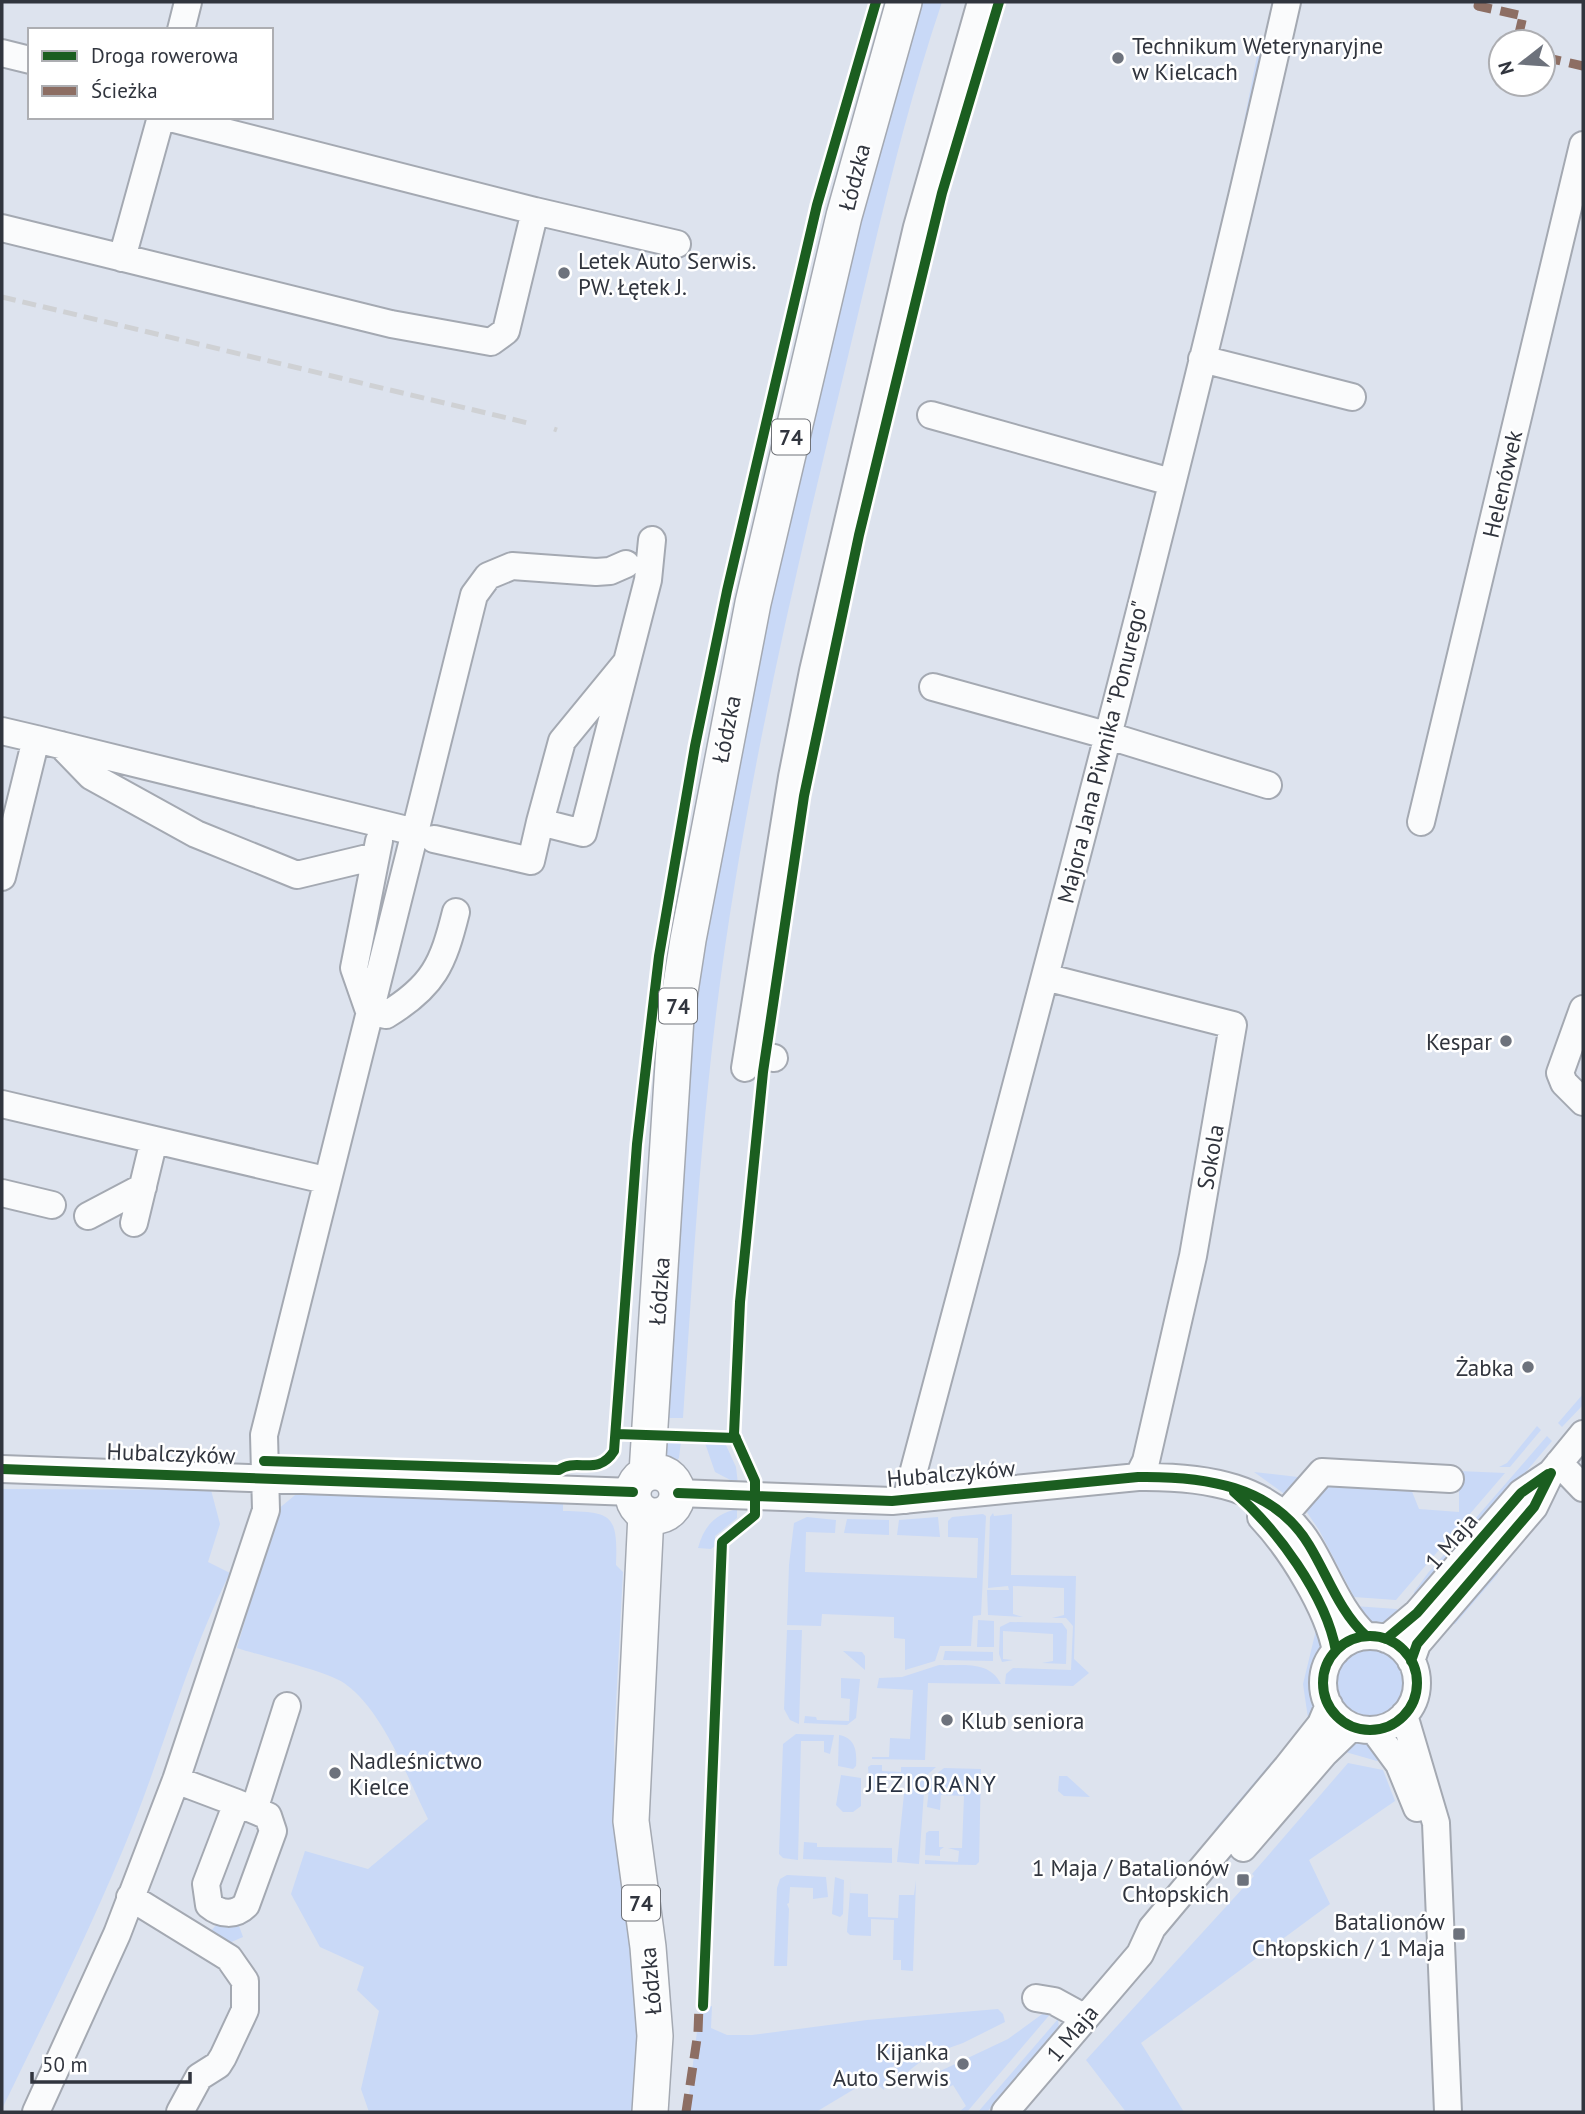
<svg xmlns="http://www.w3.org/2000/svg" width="1585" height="2114" font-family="'PT Sans',sans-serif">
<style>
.green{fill:#c9d9f7}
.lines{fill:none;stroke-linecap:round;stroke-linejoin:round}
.minor-casing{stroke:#a4a9b2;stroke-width:30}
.major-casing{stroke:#a4a9b2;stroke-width:38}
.minor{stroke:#fafbfc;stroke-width:26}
.major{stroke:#fafbfc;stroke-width:35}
.rail{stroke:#cfd1d4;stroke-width:5;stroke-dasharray:14 7;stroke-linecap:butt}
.quiet{stroke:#8d6e63;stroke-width:9;stroke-dasharray:18 9;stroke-linecap:butt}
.cycleway-casing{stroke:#fff;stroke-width:15}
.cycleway{stroke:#1b5e20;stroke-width:10}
.poi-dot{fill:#6d727c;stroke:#fff;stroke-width:2.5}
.labels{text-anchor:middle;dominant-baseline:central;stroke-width:5;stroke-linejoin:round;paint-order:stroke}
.shield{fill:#fff;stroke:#6f7278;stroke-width:2}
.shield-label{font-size:21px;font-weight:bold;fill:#31353e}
.poi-label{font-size:23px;fill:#31353e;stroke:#fff;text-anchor:end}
.street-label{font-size:23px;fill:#31353e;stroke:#fff}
.neighbourhood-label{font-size:24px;letter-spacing:2px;fill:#293242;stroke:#fff}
</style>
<rect width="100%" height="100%" fill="#dde3ee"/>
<path class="green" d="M919 2H942C901 123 874 249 844 373 793 582 744 793 717 1006 700 1143 692 1281 683 1418H666L693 1006 738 725 894 73Z
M1260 41 1268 43 1249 120 1244 121Z
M1583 1394V1405L1562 1427 1558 1423Z
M1537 1426 1541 1430 1510 1467H1499L1507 1463Z
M1547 1436 1552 1441 1463 1546 1414 1598V1592L1428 1573Z
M665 1441H681L679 1458 673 1466 667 1462Z
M705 1443H725L736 1467 738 1484 715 1472Z
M1459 1471 1505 1473 1396 1600 1354 1597 1319 1530 1306 1511C1309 1501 1322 1487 1333 1485L1411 1489 1419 1509 1459 1512Z
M1254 1472 1298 1477 1301 1479 1290 1498Z
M2 1489 211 1490 220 1524 208 1562 230 1573C190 1652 167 1738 135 1820 96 1919 48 2014 2 2109Z
M300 1491 563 1501V1511C612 1512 618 1514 616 1565L623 1572 614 1741 615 1792 640 1960 635 2112H369L361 2089 379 2011 357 1990 364 1967 320 1947 291 1894 305 1851 368 1869 428 1819C407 1777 383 1710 344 1683 326 1671 261 1656 237 1648L277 1510Z
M737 1509V1518L715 1536V1546L711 1549 698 1548C704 1526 715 1514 737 1509Z
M993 1513 994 1516 1012 1514 1011 1575 1076 1576 1074 1659 1089 1673 1073 1686 1005 1684 1006 1674 1013 1668 1071 1670 1073 1626 1066 1618H1052L1064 1615V1588L1013 1586V1614L1023 1617 988 1615 987 1590H1009L1008 1586 988 1588 990 1517Z
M983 1514 986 1516 981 1615 973 1616 971 1646H940L935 1661 905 1670V1639L894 1638V1617L822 1614 821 1626 787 1625 789 1565 794 1523 807 1517 836 1520 835 1533 806 1532 805 1572 977 1578 978 1538 948 1537V1521L952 1517Z
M938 1517 940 1537 897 1535 899 1520Z
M847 1519 889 1520V1535L844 1533Z
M1495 1568 1498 1574 1455 1624H1449Z
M1354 1606 1397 1609 1403 1616C1376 1630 1374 1629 1354 1606Z
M978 1620 994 1621V1647H977Z
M1010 1622 1062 1623 1067 1630 1066 1664 1042 1663 1053 1661V1634L1003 1631V1659L1013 1660 1002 1662 999 1654 1000 1627Z
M1317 1626 1322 1647 1311 1674 1314 1714 1309 1725 1303 1684Z
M787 1630H802L799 1724 790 1720 784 1709Z
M1334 1683a35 35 0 1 1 70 0a35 35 0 1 1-70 0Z
M843 1651 862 1652 865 1656V1670Z
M945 1651 993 1652V1661L943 1660Z
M939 1665C963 1666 989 1660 1001 1684L928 1683 925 1760 872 1759V1757H889L890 1738 910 1739 913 1690 877 1688 879 1678 902 1677Z
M841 1678 860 1679 856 1718 847 1725 804 1723 805 1716 816 1717 817 1720 849 1721 850 1699 841 1698Z
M796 1734 834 1735 830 1754 824 1752V1741H801L798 1860 783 1858 779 1854 783 1744Z
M839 1735C856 1738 857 1752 856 1766L853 1769 838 1766Z
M1355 1741 1373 1746 1385 1757 1377 1761 1342 1751Z
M1274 1759 1277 1760 1240 1806 1214 1830Z
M1348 1763 1383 1770 1395 1801 1309 1860 1330 1904 1141 2043 1184 2112H1126L1086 2060 1254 1876 1252 1874Z
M871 1765H882V1771L901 1772V1767H936L925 1777 919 1864 897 1862 904 1794 910 1793 906 1785V1776L881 1778 878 1792H870L868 1767Z
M944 1768 981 1769 979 1862 976 1865 925 1864V1860L958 1862 959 1851 948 1848H962L964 1796 941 1795 940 1810 927 1807 930 1779Z
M841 1775 861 1778V1806L853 1812H843L836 1805Z
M1059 1776H1067L1090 1797 1064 1796 1058 1791Z
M929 1831H939V1847H944L940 1850V1856L925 1855 926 1833Z
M804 1842 817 1843V1847L892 1848V1863L803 1859Z
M787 1875 826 1877 828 1897 813 1899V1888L790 1887 789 1903 787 1904 789 1909 787 1966H774L777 1888 780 1879Z
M835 1877 844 1880 843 1914 840 1917 832 1914Z
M851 1877 850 1893 868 1894V1917L898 1918 899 1895H914L916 1880 913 1971 901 1970V1960H893L894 1920 871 1919V1936L850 1935 847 1932Z
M218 1923H238L243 1937 229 1943 210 1932Z
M712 2006 711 2028 727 2035H752L867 2020 998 2009 1003 2014 1005 2022 963 2043 929 2055 901 2077 894 2066 885 2073 889 2078 885 2081 884 2090 871 2079 816 2112H687L700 2007Z
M1045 2012H1052L967 2112H959L966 2106 953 2085 947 2088 942 2086 936 2073 1008 2039Z
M1058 2019 1059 2028 987 2112H978Z"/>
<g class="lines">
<g class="minor-casing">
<path id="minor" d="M181 30 188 2
M2 53 30 60
M166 117 535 211
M2 228 391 324 491 342 506 331 535 211 677 244
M122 258 161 117
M1202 359 1352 397
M931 415 1171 482
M626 663 562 741 540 822 583 833 648 580 652 540
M933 687 1106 735 1268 785
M2 731 36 739
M61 745 91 776 196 834 297 875 376 856
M1421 822 1583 145
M415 832 474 595 488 576 512 566 596 572 610 571 626 564
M434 839 531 861 540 822
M379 841 354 968 369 1011 386 1015C434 986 443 964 456 912
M2 877 36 739 415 832 264 1435 266 1510 176 1780 117 1934 36 2112
M1045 977 1233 1025 1193 1256 1146 1461 1138 1477
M1583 1009 1560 1073 1564 1083 1583 1102
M748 1053 774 1058
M745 1068 792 777 813 671 917 227 981 2
M2 1104 325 1180
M2 1193 52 1205
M88 1216 143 1187
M134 1223 154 1140
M1559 1463 1583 1488
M2 1469 633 1492
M678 1493 892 1501 1138 1477C1203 1476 1273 1485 1309 1545 1328 1576 1339 1611 1366 1636
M906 1500C1038 1002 1174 504 1287 2
M1261 1517C1291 1549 1328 1608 1336 1651
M1272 1529 1322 1472 1450 1479
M1323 1683a47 47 0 1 1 94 0a47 47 0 1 1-94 0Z
M1386 1639 1417 1613 1521 1493 1551 1473 1583 1434
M1411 1661 1417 1644 1534 1507 1549 1476
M1404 1715 1436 1823 1448 2112
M1374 1730 1399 1764 1417 1808
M176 1780 237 1803 206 1884 209 1905C221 1915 235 1916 246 1905L273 1831 268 1816 237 1803
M254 1810 287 1706
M1243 1848 1324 1754 1352 1727
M130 1897 229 1958 245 1981V2010L223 2057 218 2065 199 2077 180 2112
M1036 1998 1054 2001 1085 2018
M1005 2112 1140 1954 1152 1928 1287 1767 1321 1724 1329 1705"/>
</g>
<g class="major-casing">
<path id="major" d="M633 1494a22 22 0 1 1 44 0a22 22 0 1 1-44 0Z
M647 1473 676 1017 688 940 753 603 844 216 904 2
M646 1514 631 1821 648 1947 655 2036 650 2112"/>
</g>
<use href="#minor" class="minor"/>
<use href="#major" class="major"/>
<path class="rail" d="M2 297 528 423
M554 429 557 430"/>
<path class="quiet" d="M1479 2 1478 6 1523 16 1517 42
M1543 57 1583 66
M686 2112 698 2032 699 2006H703"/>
<g class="cycleway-casing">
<path id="cycleway" d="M616 1434 736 1438
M264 1461 559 1470C576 1457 598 1477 614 1451L637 1144 648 1049 659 956 695 746 727 591 817 205 876 2
M2 1469 633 1492
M1234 1492C1276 1528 1326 1595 1336 1651
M678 1493 892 1501 1138 1477C1203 1476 1273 1485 1309 1545 1328 1576 1339 1611 1366 1636
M1323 1683a47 47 0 1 1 94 0a47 47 0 1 1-94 0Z
M1386 1639 1417 1613 1521 1493 1548 1474
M1411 1661 1417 1644 1534 1507 1551 1473
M703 2006 722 1542 755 1515V1481L734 1434 740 1302 763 1072 804 796 859 535 942 193 999 2"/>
</g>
<use href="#cycleway" class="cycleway"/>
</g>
<g class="poi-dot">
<circle cx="1118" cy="58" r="7"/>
<circle cx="564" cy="273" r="7"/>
<circle cx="1506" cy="1041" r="7"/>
<circle cx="1528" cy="1367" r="7"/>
<circle cx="947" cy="1720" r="7"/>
<circle cx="335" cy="1773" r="7"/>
<rect x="1236" y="1873" width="14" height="14" rx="3.5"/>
<rect x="1452" y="1927" width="14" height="14" rx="3.5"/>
<circle cx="963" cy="2064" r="7"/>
</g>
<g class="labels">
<g class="shield">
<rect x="772" y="419.5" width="38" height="35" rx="5"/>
<rect x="659" y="988.5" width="38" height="35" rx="5"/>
<rect x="622" y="1885.5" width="38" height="35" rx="5"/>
</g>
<g class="shield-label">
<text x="791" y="437">74</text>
<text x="678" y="1006">74</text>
<text x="641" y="1903">74</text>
</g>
<g class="poi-label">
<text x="1132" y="45" text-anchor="start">Technikum Weterynaryjne<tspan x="1132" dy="26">w Kielcach</tspan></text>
<text x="578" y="260" text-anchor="start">Letek Auto Serwis.<tspan x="578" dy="26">PW. Łętek J.</tspan></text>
<text x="1492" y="1041">Kespar</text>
<text x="1514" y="1367">Żabka</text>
<text x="961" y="1720" text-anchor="start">Klub seniora</text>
<text x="349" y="1760" text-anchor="start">Nadleśnictwo<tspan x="349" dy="26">Kielce</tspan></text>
<text x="1229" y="1867">1 Maja / Batalionów<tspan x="1229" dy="26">Chłopskich</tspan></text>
<text x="1445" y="1921">Batalionów<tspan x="1445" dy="26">Chłopskich / 1 Maja</tspan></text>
<text x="949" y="2051">Kijanka<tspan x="949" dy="26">Auto Serwis</tspan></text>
</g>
<g class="street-label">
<text transform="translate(854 177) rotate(-76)">Łódzka</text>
<text transform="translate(1502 484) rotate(-77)">Helenówek</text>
<text transform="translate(726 729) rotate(-79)">Łódzka</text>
<text transform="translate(1102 752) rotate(-76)">Majora Jana Piwnika "Ponurego"</text>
<text transform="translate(1210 1157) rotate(-80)">Sokola</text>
<text transform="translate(659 1291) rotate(-86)">Łódzka</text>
<text transform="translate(171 1453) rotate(2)">Hubalczyków</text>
<text transform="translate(951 1473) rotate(-5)">Hubalczyków</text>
<text transform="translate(1451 1541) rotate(-49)">1 Maja</text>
<text transform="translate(650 1981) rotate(-95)">Łódzka</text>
<text transform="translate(1072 2033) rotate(-50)">1 Maja</text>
</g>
<g class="neighbourhood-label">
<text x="932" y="1783">JEZIORANY</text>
</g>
</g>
<rect width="1585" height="2114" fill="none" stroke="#31353e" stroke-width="7"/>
<rect x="28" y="28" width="245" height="91" fill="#ffffff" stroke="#adaeb2" stroke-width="2"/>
<rect x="42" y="51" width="35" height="10" fill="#1b5e20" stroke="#adaeb2" stroke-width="2"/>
<text x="91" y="63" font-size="21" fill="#31353e">Droga rowerowa</text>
<rect x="42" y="86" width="35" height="10" fill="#8d6e63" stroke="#adaeb2" stroke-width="2"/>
<text x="91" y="98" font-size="21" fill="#31353e">Ścieżka</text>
<g transform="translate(1522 63) rotate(253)"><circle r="33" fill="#ffffff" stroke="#adaeb2" stroke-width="2"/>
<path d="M0-5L12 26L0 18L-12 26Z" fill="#6d727c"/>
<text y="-10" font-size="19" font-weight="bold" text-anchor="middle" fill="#31353e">N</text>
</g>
<path d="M32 2072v10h158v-10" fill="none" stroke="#31353e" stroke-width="3.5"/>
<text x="42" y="2072" font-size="21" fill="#31353e" stroke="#ffffff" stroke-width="5" paint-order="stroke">50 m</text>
</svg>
